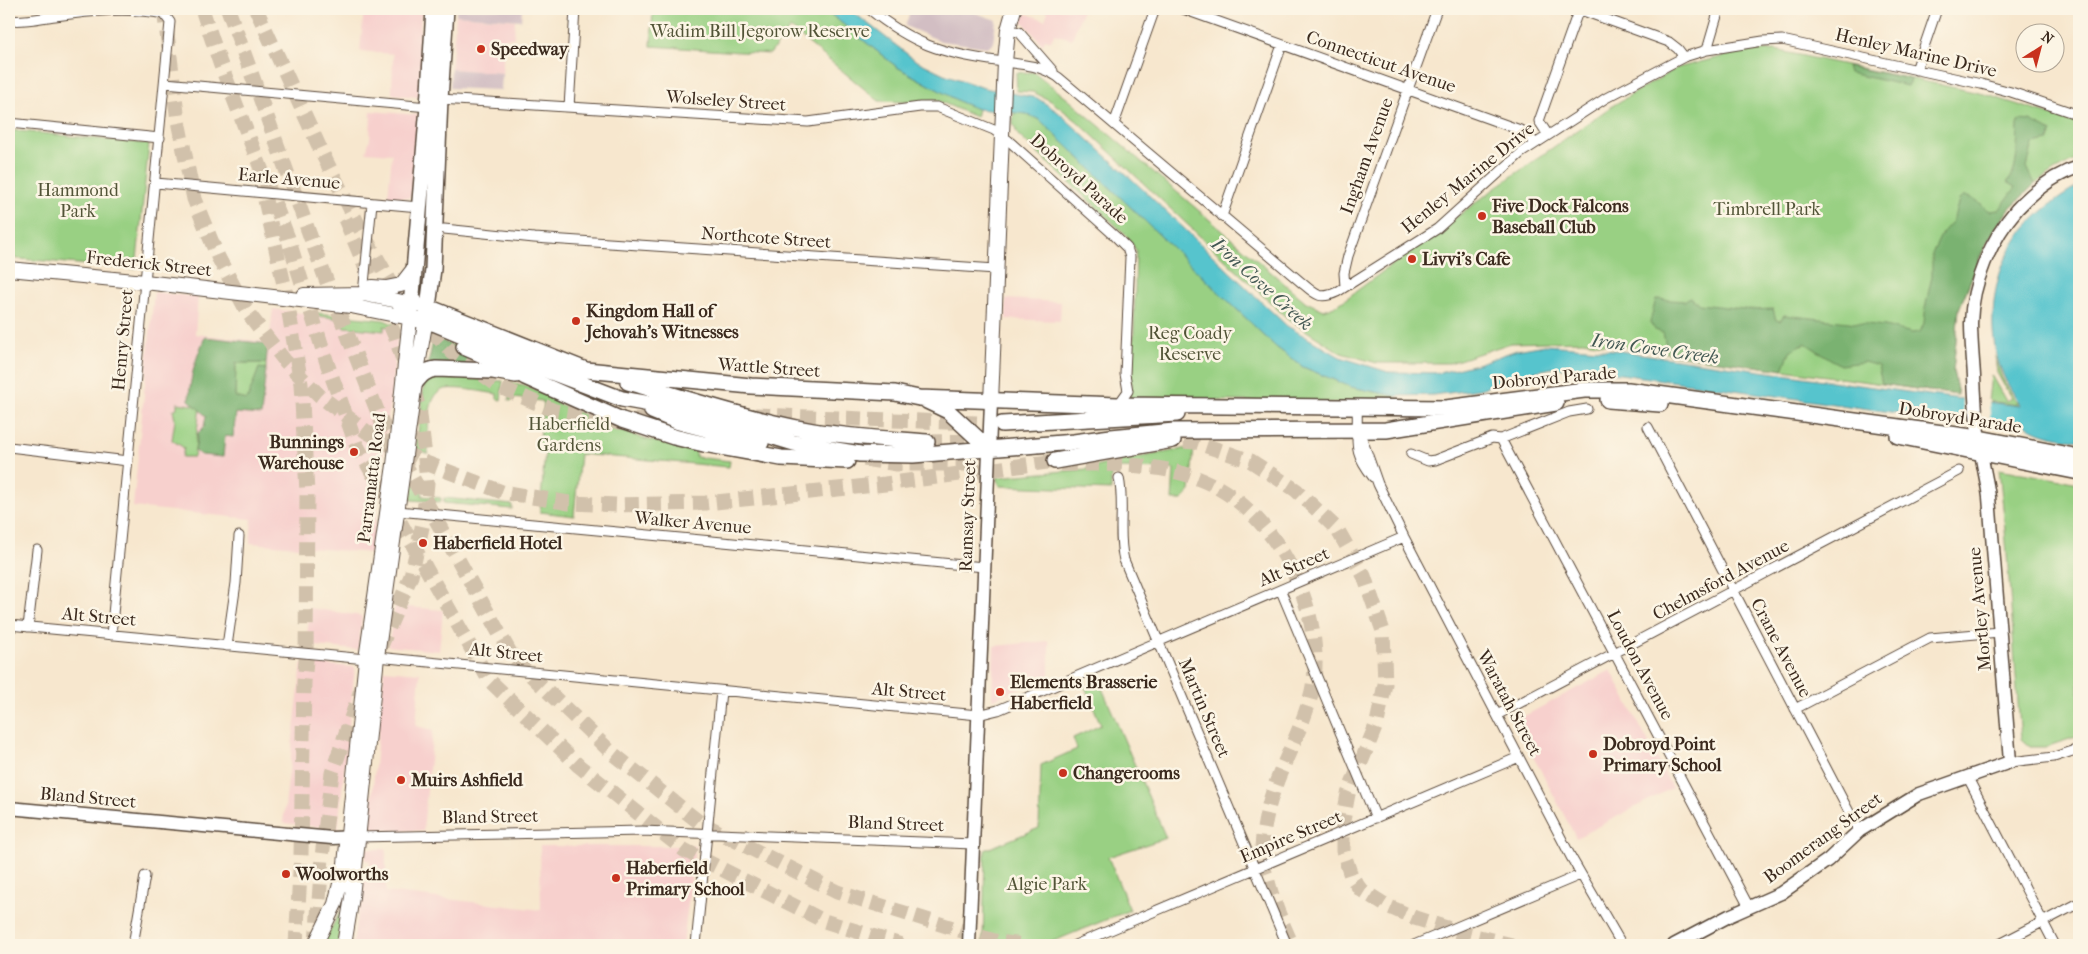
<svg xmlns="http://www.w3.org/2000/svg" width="2088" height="954" font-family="'IM FELL French Canon',serif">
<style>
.built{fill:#f7d0cd}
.industrial{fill:#d2bec3}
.green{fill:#99d083;stroke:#6a7d50}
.forest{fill:#7ab271;stroke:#5a6e48}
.water{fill:#57c4cd;stroke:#497776}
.pier{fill:#f7e7ce}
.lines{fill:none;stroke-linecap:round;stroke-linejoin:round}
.highway-tunnel{stroke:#d1c1ab;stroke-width:15;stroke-dasharray:15 8;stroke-linecap:butt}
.street-casing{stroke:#574638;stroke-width:11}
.secondary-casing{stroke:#574638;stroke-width:15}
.primary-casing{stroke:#574638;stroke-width:16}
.highway-casing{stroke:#574638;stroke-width:18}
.street{stroke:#fff;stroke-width:9}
.secondary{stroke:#fff;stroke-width:12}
.primary{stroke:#fff;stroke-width:14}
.highway{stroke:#fff;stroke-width:15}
.poi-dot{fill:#c8321e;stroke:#fcf5e5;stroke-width:2}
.labels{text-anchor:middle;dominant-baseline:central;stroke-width:5;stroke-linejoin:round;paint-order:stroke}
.park-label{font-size:18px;fill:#525437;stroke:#fcf5e5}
.poi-label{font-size:18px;font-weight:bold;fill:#3b2a1e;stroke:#fcf5e5;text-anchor:start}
.street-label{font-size:18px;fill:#3b2a1e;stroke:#fcf5e5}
.water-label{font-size:19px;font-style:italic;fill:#435853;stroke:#fcf5e5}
</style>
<rect width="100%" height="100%" fill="#fcf5e5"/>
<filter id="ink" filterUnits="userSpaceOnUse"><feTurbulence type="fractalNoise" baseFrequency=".02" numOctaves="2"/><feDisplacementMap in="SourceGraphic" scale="10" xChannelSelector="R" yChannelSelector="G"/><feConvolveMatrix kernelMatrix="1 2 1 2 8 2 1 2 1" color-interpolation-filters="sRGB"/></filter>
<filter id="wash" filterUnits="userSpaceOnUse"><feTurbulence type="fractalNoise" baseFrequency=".0096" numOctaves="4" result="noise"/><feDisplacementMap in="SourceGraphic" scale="20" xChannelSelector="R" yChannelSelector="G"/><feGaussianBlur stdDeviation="1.12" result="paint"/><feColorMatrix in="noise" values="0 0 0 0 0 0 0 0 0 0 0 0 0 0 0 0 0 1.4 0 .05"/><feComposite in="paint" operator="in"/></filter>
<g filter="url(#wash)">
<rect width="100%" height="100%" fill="#f7e7ce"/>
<path class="built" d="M364 9H425L421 16 419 50 423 58 420 95 417 97 392 94 393 54 360 51Z
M1039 9H1083L1072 39 1054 34 1051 41 1045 39 1043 45 1022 21 1024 13 1045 20 1048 12Z
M456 15 515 20 514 38H505L502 73 451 69Z
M371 111 418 115 412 195 408 198 388 196 392 154 366 152 370 139Z
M154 292 198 297 195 334 269 342 273 309 394 326 398 333 372 553 250 543 252 519 133 507Z
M1006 299 1061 302 1060 321 1006 319Z
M395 606 443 610 439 651 388 646Z
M310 608 362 616 358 650 306 645Z
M1049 641V675L994 699 992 698 994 646Z
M302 663 355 667 338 829 283 823Z
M384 670 420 673 416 726 433 730 423 831 369 830Z
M1611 670 1672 788 1576 838 1515 721Z
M540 846H695L683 945H353L363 878H368L370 861 365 860 366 849H386V892L541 910Z"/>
<path class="industrial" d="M456 9H522L521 20 456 15Z
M911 9H940L951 13 954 9H964L996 20 993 43 987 47 941 41 905 26Z
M451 69 502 73 501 90 450 88Z"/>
<path class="green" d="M653 9H824L897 67 962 103 978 109 976 117 934 99 905 102 879 101 790 28 770 54 651 46Z
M1775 50 1984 94 2073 122 2079 126V158L2054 171 2035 184 2010 208 1987 242 1959 309 1953 371 1958 395 1583 341 1511 343 1450 363H1377L1341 353 1288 319 1077 121 1051 101 1033 92 1017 91 1016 73 1034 72 1069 100 1306 302 1324 310 1339 304 1501 184 1612 106 1677 68 1740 52Z
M1014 111 1027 114 1040 120 1276 347 1303 367 1351 387 1396 396V404L1129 399 1132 384 1128 375 1133 369 1136 250 1126 235 1018 135 1013 124Z
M9 130 149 144 136 269 9 258Z
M307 312 384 320 395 325 398 329 384 326V331L344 327V319L308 315Z
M1995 356 2002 378 2018 405 1988 401 1991 375 2006 401 2011 398 1997 373Z
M236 363H266V369H259L247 400 235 397Z
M433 377 503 381 501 400 497 399V394C483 392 459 387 445 389 424 394 429 437 428 454L416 448 424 386 426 380Z
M511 383 524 385 557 399 556 403 641 438 693 451 696 452V457L730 461 729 467 580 454 574 516 540 512 546 439 545 444 539 445 544 404 542 401 513 398 512 401H509Z
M177 403 200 406 194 457H182L184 448 172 440 175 420 173 410 177 408Z
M1194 447 1190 491 1182 500H1172L1174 469 1111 468V490L1000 486 997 477 1087 469 1114 462Z
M1999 469 2079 483V736L2045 747H2030L2021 739C2013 649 2009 559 1999 469Z
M412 482 423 483 422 496 441 498V502L411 500Z
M444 498 512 505V509L444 503Z
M1099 681 1166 838 1108 857 1130 910 1044 945H983L985 850 1039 828 1041 765 1077 749 1073 738 1101 725 1085 687Z
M340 912 344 913 337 945H322Z"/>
<path class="forest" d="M1847 66 1911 79 1910 83 1907 86 1849 73Z
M2020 120 2030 121 2052 132 2049 141 2033 144 2027 167 2035 184 2010 208 1995 228 1980 256 1959 309 1953 371 1958 395 1882 384 1878 366 1864 362 1840 365 1805 343 1790 351 1783 370 1668 354 1663 333 1655 330 1650 322 1656 299 1684 301 1690 297 1699 304 1752 310 1773 309 1776 320 1780 321 1784 315 1885 326 1912 333 1920 332 1924 323 1926 304 1932 276V254L1942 233 1953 221 1959 200 1965 196 1973 199 1990 211 1999 210 2016 187 2007 182C2019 173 2017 139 2018 125Z
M205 337 268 344 266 363H236L235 397 247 400 259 368 266 369 261 415 236 413 233 437 225 436 223 457 201 455 195 451 198 433 204 427 206 416 189 400C190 376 196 358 205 337Z
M436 338 487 361 494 365 428 364 432 346Z"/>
<path class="water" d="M824 9H849L915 60 944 74 984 88 1037 98 1058 112 1136 183 1287 326 1340 357 1388 372 1439 373 1477 364 1517 350 1545 345 1613 350 1936 396 2020 406C2015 394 2006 384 2002 372 1995 355 1992 334 1993 316 1995 254 2026 216 2079 186V441C2059 437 2036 436 2022 421L2011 426 1926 417 1585 369 1552 368 1523 374 1480 389 1433 395 1396 396 1351 387 1303 367 1276 347 1040 120 1027 114 978 109 962 103 897 67Z"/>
<path class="pier" d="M1962 397 1989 400 1991 427 1962 423 1964 416Z"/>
</g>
<g filter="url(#ink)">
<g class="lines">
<path class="highway-tunnel" d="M164 9 178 121 194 199 218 257 248 313 285 361 320 396 367 432 418 460 502 492 569 503 618 505 706 503 885 484 1055 461
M202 9 220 63 288 238 327 363 356 444 489 680 579 766 684 850 824 921 901 945
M228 9 325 277 382 423 513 658 612 753 699 822 837 892 998 942 1026 945
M256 9 324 157 362 232 399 297 453 353 500 387 555 411 620 422 669 417
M265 200 285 289 301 384 307 492 306 661 304 682 301 855 296 945
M345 219 395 336 419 408 424 448 427 483 423 523 411 576 380 648
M755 415 1002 424
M1161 440 1195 442 1251 461 1296 490 1337 529 1364 576 1383 631 1385 684 1377 723 1348 794 1343 821V851L1351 876 1360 889 1387 906 1415 918 1466 934 1512 945
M927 442 988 441
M773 445 801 451
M864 459 897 464H978
M1061 464C1111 464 1168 462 1213 485 1280 519 1328 617 1312 691 1304 724 1287 754 1275 786 1267 808 1261 836 1262 860 1262 866 1265 872 1267 878 1273 902 1282 923 1292 945
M316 945 322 857 332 773 362 687"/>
<g class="street-casing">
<path id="street" d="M869 9C913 44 940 53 996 61 1018 64 1038 64 1058 77L1302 283C1316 295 1320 300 1337 292L1437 229 1521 153 1606 98 1684 57 1707 50 1763 41 1782 40 1981 84 2011 92 2079 115
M1183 9 1523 131 1535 143
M1578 9 1669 42 1678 49 1684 57
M9 20C25 22 39 18 55 16 91 11 128 7 164 14L170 22 111 635
M1008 30 1019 32 1053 71
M1707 50 1719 9
M1916 70 1937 9
M165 83 428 107
M440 99 808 122 920 107H937L994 130 1009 141 1115 236 1127 248 1130 257 1125 374 1128 391 1118 405
M569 107 575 9
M9 123 160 138
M1114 124 1155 9
M1548 135 1539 121 1579 9
M156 183 419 207
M1222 216 1282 45
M444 229 534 238 996 269
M1345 287 1344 273 1348 256 1437 9
M363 294 372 203
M1357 407C1359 441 1350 448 1373 477
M1648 427 1859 831
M1359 430 1378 484 1404 537 1571 857 1622 945
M1501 439 1749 907
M9 447 128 461
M1411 454 1428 461 1435 460 1492 438 1501 439 1569 412 1587 409
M1119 478C1125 505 1117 533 1124 560L1287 945
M398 511 984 567
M1281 591 1376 818
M9 625 366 659
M28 627 37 550
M227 646 236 583 239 536
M377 657 978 715 998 710 1404 537
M1795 709 1930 638 2000 632
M1497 715 1959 471
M2010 762 2054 757 2079 749
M1967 776 2055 945
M358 837 642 831 973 844
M133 945 145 876
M696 945 721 691
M1075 945 1519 757
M1414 945 1580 875
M1998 945 2079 903"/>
</g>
<g class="secondary-casing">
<path id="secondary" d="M9 808 332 838 357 837
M969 945 991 402
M1674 945 1729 916 1781 893 1828 860 1859 831 1919 794 2010 762 1989 497C1987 481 1983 467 1981 452 1976 427 1975 401 1974 376 1973 359 1971 341 1971 323 1972 283 1991 239 2017 209 2034 191 2055 174 2079 167"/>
</g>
<g class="primary-casing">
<path id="primary" d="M9 269 145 282 351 306 410 318 394 465 366 659 345 864 335 904 315 945
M363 294 372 287 386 288 401 285 415 267
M304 295 363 294 428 307 415 383 377 657 352 897 344 945
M991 402 1005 62 1008 30 1014 9"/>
</g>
<g class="highway-casing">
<path id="highway" d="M446 9 440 99 433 269 428 307 586 370 751 386 895 393 919 398 1118 405 1446 408 1584 390H1628L1979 438 2079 457
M396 315 406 308 414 300
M410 318 436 324 551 372 622 399 683 410 794 443 860 454 913 455 1074 442 1111 437 1174 431 1386 430 1556 403
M410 318 428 107 434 9
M464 347 508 366 525 377 622 420 674 437 704 444 781 458 847 461
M628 382C689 399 751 420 813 431 851 437 889 439 927 442
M415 383C421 375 426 370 436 369L493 371 516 375
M1608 400 1660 404
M927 401 948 411 989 449
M652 411 679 422 761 443
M1002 424 1177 414
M1898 436 2079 472
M1055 461 1173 440"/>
</g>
<use href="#street" class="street"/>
<use href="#secondary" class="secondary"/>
<use href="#primary" class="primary"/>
<use href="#highway" class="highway"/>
</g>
</g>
<g class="poi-dot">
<circle cx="481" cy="49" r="5"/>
<circle cx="1482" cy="216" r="5"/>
<circle cx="1412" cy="259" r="5"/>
<circle cx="576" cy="321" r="5"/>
<circle cx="354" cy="452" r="5"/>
<circle cx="423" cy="543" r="5"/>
<circle cx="1000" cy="692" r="5"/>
<circle cx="1593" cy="754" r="5"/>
<circle cx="1063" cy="773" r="5"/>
<circle cx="401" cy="780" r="5"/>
<circle cx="286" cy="874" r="5"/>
<circle cx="616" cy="878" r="5"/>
</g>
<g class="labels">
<g class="park-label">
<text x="760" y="31">Wadim Bill Jegorow Reserve</text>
<text x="78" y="190">Hammond<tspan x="78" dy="21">Park</tspan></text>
<text x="1767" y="209">Timbrell Park</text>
<text x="1190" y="333">Reg Coady<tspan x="1190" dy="21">Reserve</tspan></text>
<text x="569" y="424">Haberfield<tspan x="569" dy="21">Gardens</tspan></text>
<text x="1047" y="884">Algie Park</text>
</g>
<g class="poi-label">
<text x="491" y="49">Speedway</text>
<text x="1492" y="206">Five Dock Falcons<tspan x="1492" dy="21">Baseball Club</tspan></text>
<text x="1422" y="259">Livvi's Cafe</text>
<text x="586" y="311">Kingdom Hall of<tspan x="586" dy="21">Jehovah's Witnesses</tspan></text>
<text x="344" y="442" text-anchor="end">Bunnings<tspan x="344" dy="21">Warehouse</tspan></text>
<text x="433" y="543">Haberfield Hotel</text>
<text x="1010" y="682">Elements Brasserie<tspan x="1010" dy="21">Haberfield</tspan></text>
<text x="1603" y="744">Dobroyd Point<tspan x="1603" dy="21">Primary School</tspan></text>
<text x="1073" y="773">Changerooms</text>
<text x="411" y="780">Muirs Ashfield</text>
<text x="626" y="868">Haberfield<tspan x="626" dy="21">Primary School</tspan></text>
<text x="296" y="874">Woolworths</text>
</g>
<g class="street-label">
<text transform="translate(1916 53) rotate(13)">Henley Marine Drive</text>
<text transform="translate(1381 62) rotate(19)">Connecticut Avenue</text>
<text transform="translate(726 101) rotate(4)">Wolseley Street</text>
<text transform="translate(1367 156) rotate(-70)">Ingham Avenue</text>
<text transform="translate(1468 178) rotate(-39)">Henley Marine Drive</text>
<text transform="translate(289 179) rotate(5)">Earle Avenue</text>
<text transform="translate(1079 179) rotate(42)">Dobroyd Parade</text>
<text transform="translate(766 238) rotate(4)">Northcote Street</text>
<text transform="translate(149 264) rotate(6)">Frederick Street</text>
<text transform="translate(123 340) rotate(-85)">Henry Street</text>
<text transform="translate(769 368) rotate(4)">Wattle Street</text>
<text transform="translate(1554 378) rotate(-5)">Dobroyd Parade</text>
<text transform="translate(1960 418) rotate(9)">Dobroyd Parade</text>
<text transform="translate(372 478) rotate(-83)">Parramatta Road</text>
<text transform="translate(968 516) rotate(-88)">Ramsay Street</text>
<text transform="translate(693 523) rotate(5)">Walker Avenue</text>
<text transform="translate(1294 567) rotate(-23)">Alt Street</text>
<text transform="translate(1721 580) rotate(-28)">Chelmsford Avenue</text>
<text transform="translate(1980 609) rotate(-95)">Mortley Avenue</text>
<text transform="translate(99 617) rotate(5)">Alt Street</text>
<text transform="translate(1781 648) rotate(62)">Crane Avenue</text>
<text transform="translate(506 653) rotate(6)">Alt Street</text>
<text transform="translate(1640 665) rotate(62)">Loudon Avenue</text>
<text transform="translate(909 692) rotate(5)">Alt Street</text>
<text transform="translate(1509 703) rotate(62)">Waratah Street</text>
<text transform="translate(1204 708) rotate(67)">Martin Street</text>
<text transform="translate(88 798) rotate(5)">Bland Street</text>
<text transform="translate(490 817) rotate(-1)">Bland Street</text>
<text transform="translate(896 824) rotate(2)">Bland Street</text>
<text transform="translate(1291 837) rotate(-23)">Empire Street</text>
<text transform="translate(1823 838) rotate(-36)">Boomerang Street</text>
</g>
<g class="water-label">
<text transform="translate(1262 284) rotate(42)">Iron Cove Creek</text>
<text transform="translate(1655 349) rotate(8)">Iron Cove Creek</text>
</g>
</g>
<rect width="2088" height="954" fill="none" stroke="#fcf5e5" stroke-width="30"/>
<g transform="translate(2040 48) rotate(36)"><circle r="24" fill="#fcf5e5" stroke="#afa495"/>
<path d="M0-4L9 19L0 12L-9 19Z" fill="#c8321e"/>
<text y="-8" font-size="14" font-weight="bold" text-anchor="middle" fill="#3b2a1e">N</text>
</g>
</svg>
